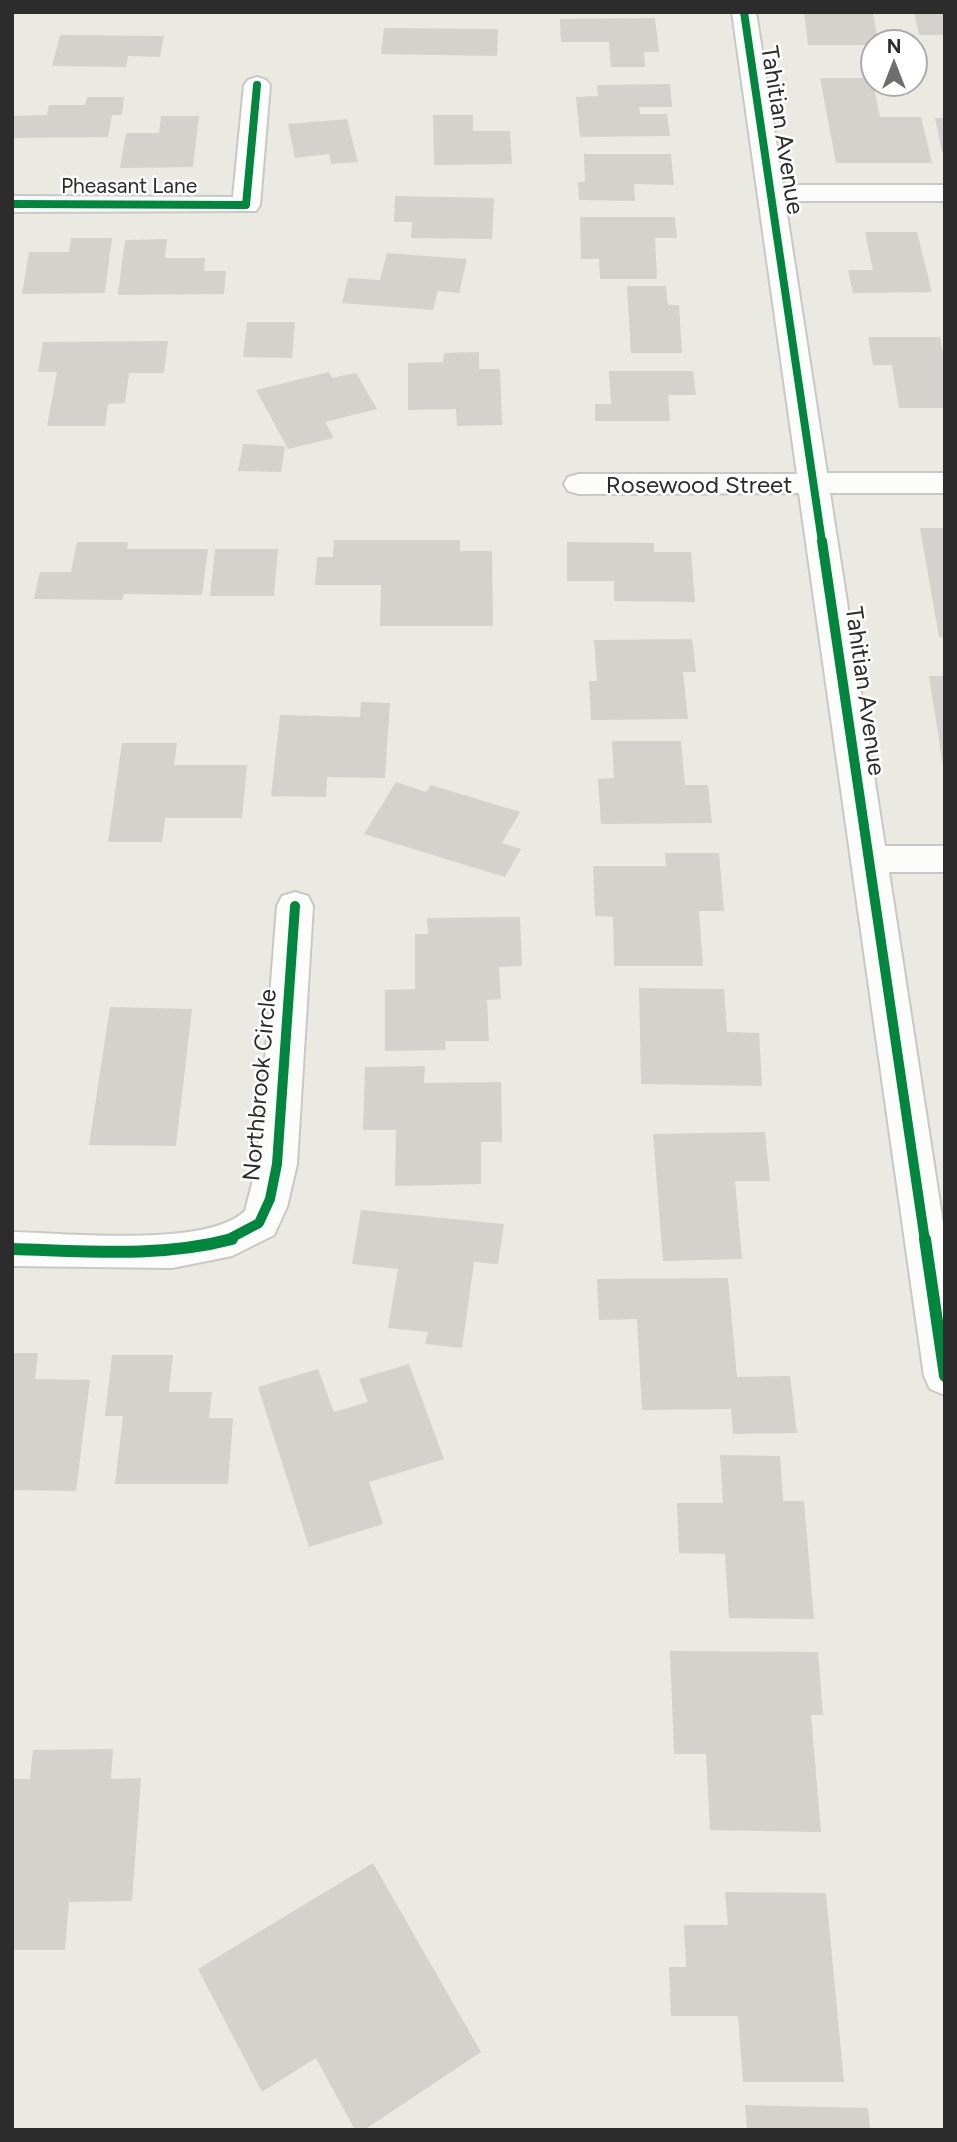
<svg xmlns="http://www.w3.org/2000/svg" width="957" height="2142" font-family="Figtree,sans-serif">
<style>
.building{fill:#d3d2cd}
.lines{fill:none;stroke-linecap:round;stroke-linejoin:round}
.minor-casing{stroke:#c8c8c7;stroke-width:4}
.minor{fill:#fcfcfb;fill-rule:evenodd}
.cycleway-far2-casing{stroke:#fff;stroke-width:11}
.cycleway-far1-casing{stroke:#fff;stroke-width:14}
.cycleway-casing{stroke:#fff;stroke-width:17}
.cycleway-far2{stroke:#00873e;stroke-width:8}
.cycleway-far1{stroke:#00873e;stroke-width:10}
.cycleway{stroke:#00873e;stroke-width:12}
.labels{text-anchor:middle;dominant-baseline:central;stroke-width:5;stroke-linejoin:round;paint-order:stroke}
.far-street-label{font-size:21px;fill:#2c2c2c;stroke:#fff}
.street-label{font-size:24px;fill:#2c2c2c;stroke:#fff}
</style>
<rect width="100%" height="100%" fill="#eae9e2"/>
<path class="building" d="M804 12H873L878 42H873V45H808Z
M914 12H945V35H919Z
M655 18 659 52H644L645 67H611L609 42H561L560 19Z
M384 28 498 29 497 56 381 54Z
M60 35 164 36 160 57 128 56 126 67 52 66Z
M820 78H872L880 117H921L932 163H836Z
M670 84 672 107H639L640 114H667L670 136 580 137 576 97 598 96 597 85Z
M87 97H124L122 115H112L108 137 12 138V116L47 115 49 105H85Z
M433 115H473V131H510L512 164 434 165Z
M161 116H199L193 167 120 168 126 133H159Z
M935 118H945V152H942Z
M347 119 358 162 331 164 329 154 295 158 288 124Z
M584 154H671L674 185 634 184 635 201 579 200 578 182H585Z
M395 196 494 198 492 239 411 238 412 222H394Z
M580 217H675L677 238H655L657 279H600L599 259H581Z
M865 232H917L932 292 853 293 848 270H873Z
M71 238H112L105 293 22 294 29 252H69Z
M167 239 165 258H205L204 271H226L224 294 118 295 125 240Z
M387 253 467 259 459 293 438 291 433 310 342 303 348 278 380 280Z
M627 286H666L668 305H679L682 353H631Z
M247 322H295L292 358 243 357Z
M868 337H940L945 361V408H899L892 365H873Z
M168 341 164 373H129L125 403 108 404 105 426H47L57 372H38L43 342Z
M479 352V369H500L502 425 457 426 456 409 408 410V363L443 362 444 353Z
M609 371H693L696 395H668L670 421H595V404H611Z
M329 372 332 378 356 373 377 409 325 422 334 438 288 449 256 390Z
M243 444 285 446 281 472 238 471Z
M920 528H945V637H939Z
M334 540H460V551H492L493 626H380L381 585H315L317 557H333Z
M77 542H128L127 549H208L202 595 124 594 122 600 34 599 40 572H71Z
M567 542 654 543V552H691L695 602 614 601V581H567Z
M215 549H278L274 596H210Z
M692 639 696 672H683L688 719 591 720 589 681H597L594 640Z
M929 676H945V766H943Z
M361 702 390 703 385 778 327 777 326 797 271 796 280 715 360 717Z
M612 741H681L685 785H708L712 823 601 824 598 779 614 778Z
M122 743H177L174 765H247L242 818H165L162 842H108Z
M396 782 426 792 431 785 520 812 502 843 521 849 505 877 364 834Z
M665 853H719L724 911H699L703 966H614L613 917 595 916 593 866H666Z
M520 917 522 966 499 967 501 999 487 1000 489 1041H445L446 1050 385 1051V990L415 989V934H428L427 918Z
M639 988 724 989 727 1032 759 1033 762 1086 641 1084Z
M110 1007 192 1009 176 1146 89 1145Z
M425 1066 424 1083 501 1082 502 1142H481V1184L395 1186 396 1130H363L365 1067Z
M765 1132 770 1181H735L742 1259 663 1261 653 1134Z
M361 1210 504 1224 498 1264 474 1262 462 1348 425 1344 428 1332 388 1328 398 1269 352 1264Z
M728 1278 737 1377 790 1376 797 1433 733 1434 731 1409 642 1410 637 1319 599 1320 597 1279Z
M12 1353H38L35 1379 90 1380 76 1491 12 1490Z
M112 1355H173L169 1392H212L209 1418H233L228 1484H115L123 1416H105Z
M409 1364 444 1459 369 1482 383 1524 309 1547 258 1387 318 1369 334 1412 368 1402 359 1379Z
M720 1455 780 1456 783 1501H804L814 1619 729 1618 725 1554 679 1553 677 1503H723Z
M670 1651 818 1652 823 1715H811L821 1832 710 1830 706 1754H674Z
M113 1749 111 1779 141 1778 132 1901 69 1902 65 1950H12V1779H30L33 1750Z
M373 1863 481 2052 364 2130H355L316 2058 262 2092 198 1969Z
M725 1892 826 1893 844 2082H743L738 2016H671L669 1967H686L684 1925H728Z
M745 2105 868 2108 870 2130H747Z"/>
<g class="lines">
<g class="minor-casing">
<path id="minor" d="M732 12H756L783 185H945V201H785L827 473H945V493H830L885 846H945V872H889L945 1236V1395L930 1389 924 1376 799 493 579 494 568 491 564 484 568 477 579 474H797Z
M257 77 266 80 270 85 260 205 256 211 12 212V196L233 197 244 85 248 80Z
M295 892 308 896 313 906 297 1164 287 1207 274 1235 232 1256 172 1268 12 1266V1232C66 1233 207 1248 245 1211L257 1164 277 906 282 896Z"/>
</g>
<use href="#minor" class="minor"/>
<g class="cycleway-far2-casing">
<path id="cycleway-far2" d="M744 12 822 542
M12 204 246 205 257 85"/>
</g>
<g class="cycleway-far1-casing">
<path id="cycleway-far1" d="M822 541 925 1241
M225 1241 259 1223 270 1199 277 1164 295 906"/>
</g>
<g class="cycleway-casing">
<path id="cycleway" d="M925 1239 945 1376
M12 1249C86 1251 160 1258 232 1239"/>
</g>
<use href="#cycleway-far2" class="cycleway-far2"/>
<use href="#cycleway-far1" class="cycleway-far1"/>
<use href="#cycleway" class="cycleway"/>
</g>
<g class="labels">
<g class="far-street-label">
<text x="129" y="185">Pheasant Lane</text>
</g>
<g class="street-label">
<text transform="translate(783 130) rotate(81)">Tahitian Avenue</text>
<text x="699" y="484">Rosewood Street</text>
<text transform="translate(866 691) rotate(82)">Tahitian Avenue</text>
<text transform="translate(259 1085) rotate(-85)">Northbrook Circle</text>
</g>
</g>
<rect width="957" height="2142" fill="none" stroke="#2c2c2c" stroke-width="28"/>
<g transform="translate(894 63)"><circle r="33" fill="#ffffff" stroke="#ababab" stroke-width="2"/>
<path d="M0-5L12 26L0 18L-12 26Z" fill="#6e6e6c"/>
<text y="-10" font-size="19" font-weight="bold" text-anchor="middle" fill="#2c2c2c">N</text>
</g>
</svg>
